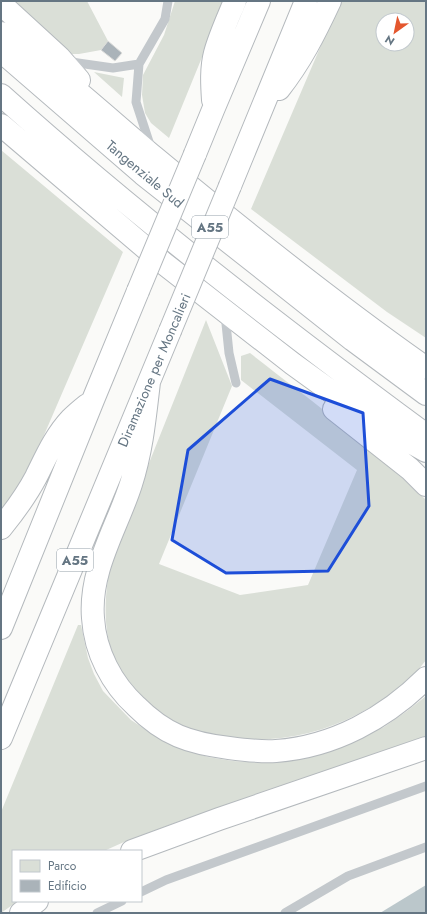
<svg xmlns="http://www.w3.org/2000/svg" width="427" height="914" font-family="Jost,sans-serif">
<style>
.green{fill:#dadfd7;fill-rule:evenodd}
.water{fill:#bbc7cb}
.building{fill:#aab3b9;stroke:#dcdcda}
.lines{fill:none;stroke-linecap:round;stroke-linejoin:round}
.motorway-casing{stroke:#b4b9bd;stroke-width:24}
.service{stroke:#c3c8cc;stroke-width:9}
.motorway{stroke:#fff;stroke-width:22}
.motorway-bridge-casing{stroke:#b4b9bd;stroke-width:24;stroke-linecap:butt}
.motorway-bridge{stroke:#fff;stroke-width:22}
.marked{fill:#1d4ed8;fill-opacity:0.2;stroke:#1d4ed8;stroke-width:3;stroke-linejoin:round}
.labels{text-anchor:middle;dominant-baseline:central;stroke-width:4;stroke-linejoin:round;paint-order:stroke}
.shield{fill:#fff;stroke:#939fa8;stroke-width:1}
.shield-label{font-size:13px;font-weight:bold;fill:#657683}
.street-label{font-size:14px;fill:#657683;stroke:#fff}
</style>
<rect width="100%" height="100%" fill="#fafaf8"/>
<path class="green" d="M14 1H87L108 41 101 50 79 54H72Z
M175 1H225L169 138 151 123 145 113 142 95 143 75 164 35Z
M340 1H426V338L387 312 251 209ZM383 20H407V44H383Z
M94 72 124 78 122 97Z
M1 150 123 252 35 456 16 492 1 509Z
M206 320 232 386 159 564 240 595 308 585 357 470 241 380V356L250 353C310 400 373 445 426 500V660C409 684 383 701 358 714 310 739 258 746 206 733 186 729 167 722 151 709 145 704 140 696 135 690 128 681 120 672 115 660 101 628 105 590 112 556Z
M78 625H81L88 658 94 674 103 691 131 720 163 741 186 750 208 757 233 761 262 763 283 760 338 748 384 727 407 711 426 696V736L180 821 124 842 104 851H13V901H18L1 913V812Z"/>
<path class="water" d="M426 885V913H380Z"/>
<path class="building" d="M108 41 122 53 115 61 101 50Z"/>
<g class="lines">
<g class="motorway-casing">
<path id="motorway" d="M1 4 59 57 79 80
M1 33C55 69 104 115 154 157 242 230 332 302 426 368
M1 51 143 174 353 340 426 394
M279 89C301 61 315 33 330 1
M1 95C136 216 280 327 426 435
M213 100C212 85 211 68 215 53 220 35 228 18 235 1
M1 125 162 262 293 364 347 403 387 429 426 451
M195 154 213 110 259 1
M230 186 306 1
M149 382C145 416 142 450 131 484 117 528 89 570 93 618 95 652 112 684 136 706 165 735 189 743 229 748 244 750 260 752 276 751 333 747 386 718 426 678
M334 409 410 469 426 485
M1 528C14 512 26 496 36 477 46 457 55 436 71 419 76 414 82 409 87 405
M1 628 93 400 138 291
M1 738 170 331
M132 851 219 819 426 748
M21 913 37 901"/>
</g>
<path class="service" d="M67 60 78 63 113 68 139 64 136 102 151 148
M139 64 165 19 168 1
M225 314 229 353 236 383
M141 892 166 880 426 786
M97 913 122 901
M285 913 348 876 426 847"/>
<use href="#motorway" class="motorway"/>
<g class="motorway-bridge-casing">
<path id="motorway-bridge" d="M138 291 195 154
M170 331 230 186"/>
</g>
<use href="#motorway-bridge" class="motorway-bridge"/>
</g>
<path class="marked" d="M270 379 363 413 369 506 328 571 226 573 172 540 188 450Z"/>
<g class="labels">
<g class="shield">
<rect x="192" y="216" width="36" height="22" rx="3"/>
<rect x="57" y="549" width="36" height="22" rx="3"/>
</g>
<g class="shield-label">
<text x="210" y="227">A55</text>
<text x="75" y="560">A55</text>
</g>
<g class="street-label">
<text transform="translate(145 174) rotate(40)">Tangenziale Sud</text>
<text transform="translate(154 370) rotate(-67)">Diramazione per Moncalieri</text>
</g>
</g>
<rect width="427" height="914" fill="none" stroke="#657683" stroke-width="4"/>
<rect x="12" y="850" width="130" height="52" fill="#ffffff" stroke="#c1c8cd"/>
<rect x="20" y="860" width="20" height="12" fill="#dadfd7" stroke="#c1c8cd"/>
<text x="48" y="870" font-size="12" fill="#657683">Parco</text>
<rect x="20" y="880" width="20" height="12" fill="#aab3b9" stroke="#c1c8cd"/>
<text x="48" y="890" font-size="12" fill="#657683">Edificio</text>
<g transform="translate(395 32) rotate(213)"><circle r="19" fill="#ffffff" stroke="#c1c8cd"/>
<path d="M0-3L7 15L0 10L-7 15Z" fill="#e4572e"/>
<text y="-6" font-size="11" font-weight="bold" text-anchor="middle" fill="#657683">N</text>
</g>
</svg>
